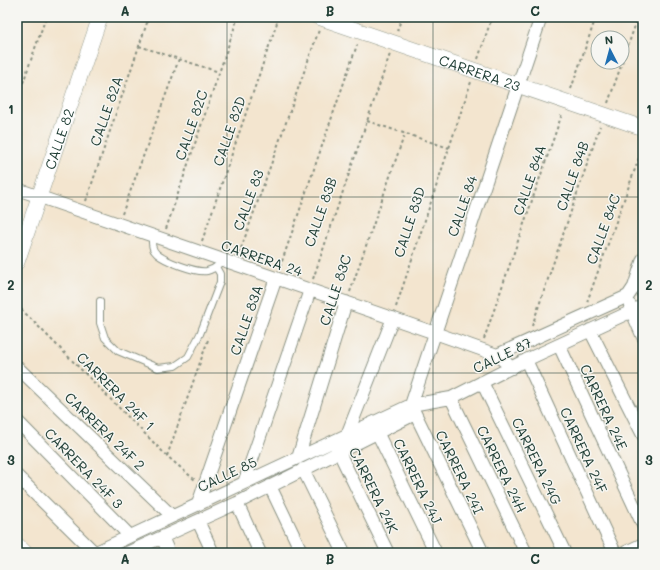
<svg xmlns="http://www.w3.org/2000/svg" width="660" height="570" font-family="Mali,sans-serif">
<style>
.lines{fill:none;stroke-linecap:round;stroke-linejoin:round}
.service-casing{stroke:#899182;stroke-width:8}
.minor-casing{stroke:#899182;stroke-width:14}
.tertiary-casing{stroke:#899182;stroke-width:16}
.secondary-casing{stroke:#899182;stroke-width:18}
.path{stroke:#899182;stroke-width:2;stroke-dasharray:3 3;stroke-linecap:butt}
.service{stroke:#fff;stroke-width:6}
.minor{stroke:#fff;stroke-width:12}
.tertiary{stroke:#fff;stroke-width:15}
.secondary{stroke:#fff;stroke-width:17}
.grid{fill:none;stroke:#1f3d34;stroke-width:1;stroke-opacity:0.55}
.labels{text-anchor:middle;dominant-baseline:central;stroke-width:3;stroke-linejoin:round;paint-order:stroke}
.street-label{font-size:14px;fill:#1f3d34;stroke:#f6f6f2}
.neatline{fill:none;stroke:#1f3d34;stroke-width:1.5}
.grid-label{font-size:13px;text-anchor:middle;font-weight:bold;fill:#1f3d34}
</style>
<rect width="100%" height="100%" fill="#f6f6f2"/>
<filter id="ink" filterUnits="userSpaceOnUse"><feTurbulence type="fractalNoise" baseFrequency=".025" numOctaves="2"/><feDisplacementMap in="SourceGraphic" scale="8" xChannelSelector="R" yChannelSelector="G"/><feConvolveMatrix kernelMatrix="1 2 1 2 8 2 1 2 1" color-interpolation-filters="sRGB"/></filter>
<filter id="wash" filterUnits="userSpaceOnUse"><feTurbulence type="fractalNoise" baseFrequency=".012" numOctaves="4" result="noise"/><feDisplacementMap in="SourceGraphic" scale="16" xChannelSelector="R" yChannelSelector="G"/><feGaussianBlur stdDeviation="0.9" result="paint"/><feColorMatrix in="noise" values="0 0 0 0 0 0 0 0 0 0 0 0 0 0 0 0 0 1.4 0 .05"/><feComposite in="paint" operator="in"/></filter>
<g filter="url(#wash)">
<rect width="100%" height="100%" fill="#f3e5cf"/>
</g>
<g filter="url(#ink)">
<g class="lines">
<g class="service-casing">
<path id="service" d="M152 236C152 242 151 249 157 254 165 261 196 273 207 271 211 270 215 268 218 265
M100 301V323L105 338 118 351 158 368 175 366 188 357 200 334 220 282V274L216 267"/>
</g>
<g class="minor-casing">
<path id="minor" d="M17 189 435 333 497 355 512 368
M630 305 632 312 643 337
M590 330 643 435
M559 345 643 525
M497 355 628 296 634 287 643 259
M526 360 615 553
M17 367 172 516
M482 382 565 553
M451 398 526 553
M17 421 130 536
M374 426 436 553
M347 435 393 318
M335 444 388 553
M298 458 346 302
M303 469 344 553
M17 476 95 553
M244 483 310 290
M270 486 302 553
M237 503 260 553
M198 504 276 278
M198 521 213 553
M162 537 169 553
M94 553 411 405 451 398 526 360 643 306
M127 553 237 503 415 414
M483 553 411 405 541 17
M624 553 643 544"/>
</g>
<g class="tertiary-casing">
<g id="tertiary">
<path id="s1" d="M318 17 643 128"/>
<path id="s2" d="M17 262 100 17"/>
</g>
</g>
<g class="secondary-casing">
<path id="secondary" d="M17 546 24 553"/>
</g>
<path class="path" d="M397 31 402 17
M139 46 219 72
M478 59 492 17
M571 89 596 17
M17 100 46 17
M608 103 638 17
M367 121 449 148
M86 201 149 17
M122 214 179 59
M166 229 238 17
M202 241 279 17
M239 254 319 30
M280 267 357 45
M313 279 390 54
M350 292 405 133
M587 302 643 147
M17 305 167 456 195 480
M396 307 471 82
M532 326 600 126
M484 339 562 114
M167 456 209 337"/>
<use href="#service" class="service"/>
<use href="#minor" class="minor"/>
<use href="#tertiary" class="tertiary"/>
<use href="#secondary" class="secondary"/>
</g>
</g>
<path class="grid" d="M227 17V553M433 17V553M17 197H643M17 373H643"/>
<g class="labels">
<g class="street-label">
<text stroke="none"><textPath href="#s1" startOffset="171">CARRERA 23</textPath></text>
<text transform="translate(106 111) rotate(-71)">CALLE 82A</text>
<text transform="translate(191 125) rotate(-71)">CALLE 82C</text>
<text transform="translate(229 131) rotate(-71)">CALLE 82D</text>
<text stroke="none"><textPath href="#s2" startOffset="130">CALLE 82</textPath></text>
<text transform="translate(572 176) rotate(-71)">CALLE 84B</text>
<text transform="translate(529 180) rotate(-71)">CALLE 84A</text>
<text transform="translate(248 200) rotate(-70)">CALLE 83</text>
<text transform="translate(462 206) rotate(-71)">CALLE 84</text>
<text transform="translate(320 212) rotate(-71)">CALLE 83B</text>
<text transform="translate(409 222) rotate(-72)">CALLE 83D</text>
<text transform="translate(603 229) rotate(-70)">CALLE 84C</text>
<text transform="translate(262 258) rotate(19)">CARRERA 24</text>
<text transform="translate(335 290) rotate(-72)">CALLE 83C</text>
<text transform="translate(246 320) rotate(-71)">CALLE 83A</text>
<text transform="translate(502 355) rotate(-26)">CALLE 87</text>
<text transform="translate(116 391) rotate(45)">CARRERA 24F 1</text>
<text transform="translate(604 407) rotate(65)">CARRERA 24E</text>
<text transform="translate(105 431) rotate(44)">CARRERA 24F 2</text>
<text transform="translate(584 450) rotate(65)">CARRERA 24F</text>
<text transform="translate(537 461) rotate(64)">CARRERA 24G</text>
<text transform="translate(84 468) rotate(46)">CARRERA 24F 3</text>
<text transform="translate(502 469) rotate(64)">CARRERA 24H</text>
<text transform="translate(460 472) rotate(64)">CARRERA 24I</text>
<text transform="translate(227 474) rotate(-25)">CALLE 85</text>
<text transform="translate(418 481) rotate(64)">CARRERA 24J</text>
<text transform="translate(374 490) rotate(64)">CARRERA 24K</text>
</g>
</g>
<rect width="660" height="570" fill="none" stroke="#f6f6f2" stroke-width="44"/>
<g transform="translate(610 50) rotate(354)"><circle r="19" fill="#f6f6f2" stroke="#a0aca6"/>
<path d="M0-3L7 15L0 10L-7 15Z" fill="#1f6fb2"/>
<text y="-6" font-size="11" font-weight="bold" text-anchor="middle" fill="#1f3d34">N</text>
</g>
<rect x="22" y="22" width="616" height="526" class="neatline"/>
<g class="grid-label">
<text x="125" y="16">A</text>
<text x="330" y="16">B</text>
<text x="535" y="16">C</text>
<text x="11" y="114">1</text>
<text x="649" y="114">1</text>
<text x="11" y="290">2</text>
<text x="649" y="290">2</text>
<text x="11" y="465">3</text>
<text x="649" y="465">3</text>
<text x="125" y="564">A</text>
<text x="330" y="564">B</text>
<text x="535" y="564">C</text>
</g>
</svg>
